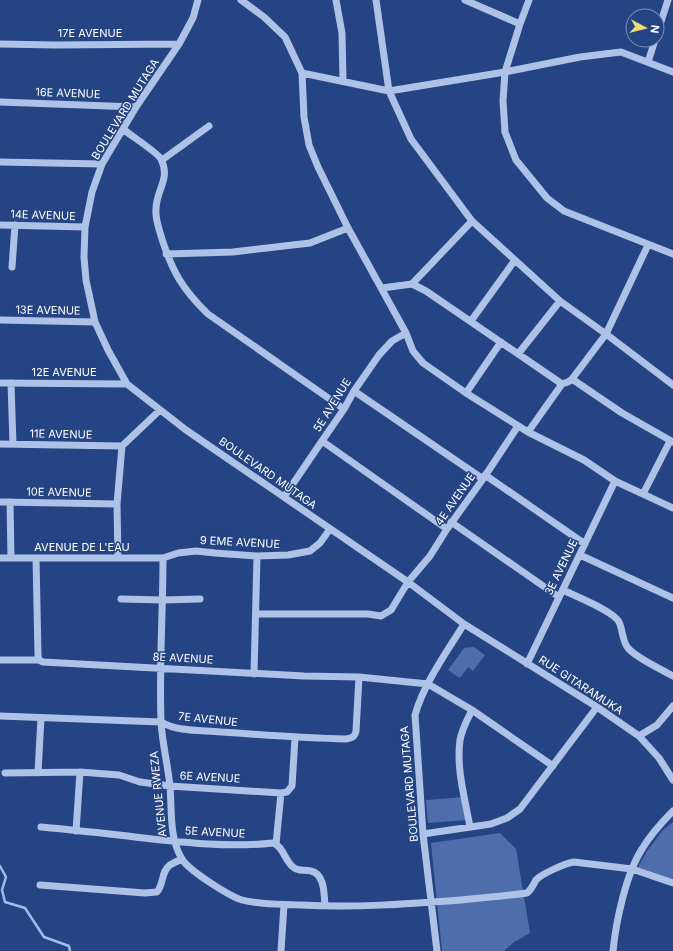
<svg xmlns="http://www.w3.org/2000/svg" width="673" height="951" font-family="Inter,sans-serif">
<style>
.lines{fill:none;stroke-linecap:round;stroke-linejoin:round}
.stream{stroke:#a2bbe8;stroke-width:2.5}
.building{fill:#4e6dab}
.minor{stroke:#aec1e7;stroke-width:7}
.labels{text-anchor:middle;dominant-baseline:central;stroke-width:3;stroke-linejoin:round;paint-order:stroke}
.street-label{font-size:11px;fill:#fff;stroke:#254483}
</style>
<rect width="100%" height="100%" fill="#254483"/>
<g class="lines">
<path class="stream" d="M0 866 6 877 2 890 5 902 25 908 44 937 69 946 70 951"/>
</g>
<path class="building" d="M474 647 485 655 473 671 468 667 460 678 448 670 464 648Z
M464 797 467 820 428 823 426 800Z
M673 822V880L637 869 647 851 663 830Z
M500 833 516 849 530 933 514 942 504 951H442L431 843Z"/>
<g class="lines">
<path class="minor" d="M198 0 193 18 179 44 136 107 102 164 92 192 85 227 84 257 86 280 95 322 108 350 127 384 186 430 408 582 464 624 597 707 639 736 659 758 673 780
M241 0 264 17 285 37 302 73 304 117 309 145 318 167 348 228 406 333 413 351 423 363 466 393 528 432 584 460 615 481 673 508
M336 0 342 33 343 81
M376 0 389 91 411 139 472 221 560 301 606 334 673 385
M465 0 520 24
M529 0 520 24 505 72 503 101 505 132 516 160 547 198 564 211 673 254
M657 34 668 0
M0 44 55 45 179 44
M648 62 655 40
M302 73 389 91 505 72 580 57 621 52 673 72
M0 102 136 107
M123 129C130 135 158 153 161 159 171 179 156 190 156 209 155 219 159 228 161 236 172 271 182 289 208 314L344 409
M162 160 209 126
M0 162 102 164
M0 225 85 227
M166 254 233 252 310 243 348 228
M12 267 15 225
M412 284 472 221
M382 288 412 284 426 291 562 384 568 382 572 379 606 334 648 245
M0 320 95 322
M471 321 515 260
M518 354 560 301
M572 379 622 413 673 442
M0 383 127 384
M11 383 13 444
M354 391 483 479
M466 393 501 342
M528 432 562 384
M322 441 447 529
M0 444 122 446
M485 475 585 544
M643 494 670 441
M284 497 322 441 344 409 354 391 379 355 392 341 406 333
M0 502 117 504
M10 502 11 558
M451 522 559 597
M580 555 673 598
M0 558H163L178 553 196 551 215 553 257 556 288 555 310 551 320 543 330 529
M36 558 38 655 39 660 43 662 304 676 359 677 428 684 472 710 553 766
M118 558 117 504 122 446 160 410
M163 558C163 612 159 666 161 721 162 743 168 765 170 787 172 810 169 838 182 859 188 870 229 896 242 900 260 905 281 904 301 905 354 908 408 904 461 900 483 898 505 896 527 893 532 889 533 885 536 880 541 874 566 863 574 862L632 869 673 883
M563 590C575 596 614 611 619 622 623 630 622 641 628 648 636 658 661 669 673 676
M121 599 163 600 200 599
M256 614H368L381 616 391 610 408 582 430 556 447 529 483 479 518 426
M0 660H39
M527 664 615 481
M254 674 257 556
M0 716 161 722C178 732 202 730 221 732 263 735 304 738 346 739 352 738 355 737 356 731L359 677
M639 736 657 725 673 706
M5 773 80 772 119 775 140 782 170 786 281 793 287 792 292 786 295 738
M38 773 41 718
M41 827C72 830 104 833 135 837 180 842 227 848 273 843 283 846 285 861 293 867 298 872 304 869 311 871 325 874 324 895 325 906
M470 827C465 799 456 768 460 740 462 729 467 720 472 710
M76 831 80 772
M423 834 491 824 507 818 520 809 597 707
M276 844 281 793
M40 885 145 893 157 892C164 884 161 871 170 865 173 863 178 861 182 859
M281 951 284 905
M437 951 423 834 415 715C424 683 447 652 464 624
M613 951C616 921 626 874 642 849 651 834 662 822 673 811"/>
</g>
<g class="labels">
<g class="street-label">
<text x="90" y="33">17E AVENUE</text>
<text transform="translate(68 93) rotate(2)">16E AVENUE</text>
<text transform="translate(125 109) rotate(-58)">BOULEVARD MUTAGA</text>
<text transform="translate(43 215) rotate(2)">14E AVENUE</text>
<text transform="translate(48 310) rotate(1)">13E AVENUE</text>
<text x="64" y="372">12E AVENUE</text>
<text transform="translate(332 405) rotate(-58)">5E AVENUE</text>
<text transform="translate(61 434) rotate(1)">11E AVENUE</text>
<text transform="translate(268 473) rotate(35)">BOULEVARD MUTAGA</text>
<text transform="translate(59 492) rotate(1)">10E AVENUE</text>
<text transform="translate(455 499) rotate(-55)">4E AVENUE</text>
<text transform="translate(240 542) rotate(3)">9 EME AVENUE</text>
<text x="82" y="547">AVENUE DE L'EAU</text>
<text transform="translate(561 567) rotate(-64)">3E AVENUE</text>
<text transform="translate(183 658) rotate(3)">8E AVENUE</text>
<text transform="translate(581 685) rotate(33)">RUE GITARAMUKA</text>
<text transform="translate(208 719) rotate(6)">7E AVENUE</text>
<text transform="translate(210 777) rotate(3)">6E AVENUE</text>
<text transform="translate(409 784) rotate(-95)">BOULEVARD MUTAGA</text>
<text transform="translate(158 794) rotate(-96)">AVENUE RWEZA</text>
<text transform="translate(215 832) rotate(3)">5E AVENUE</text>
</g>
</g>
<g transform="translate(645 28) rotate(97)"><circle r="19" fill="#254483" stroke="#7c8fb5"/>
<path d="M0-3L7 15L0 10L-7 15Z" fill="#f1da72"/>
<text y="-6" font-size="11" font-weight="bold" text-anchor="middle" fill="#ffffff">N</text>
</g>
</svg>
